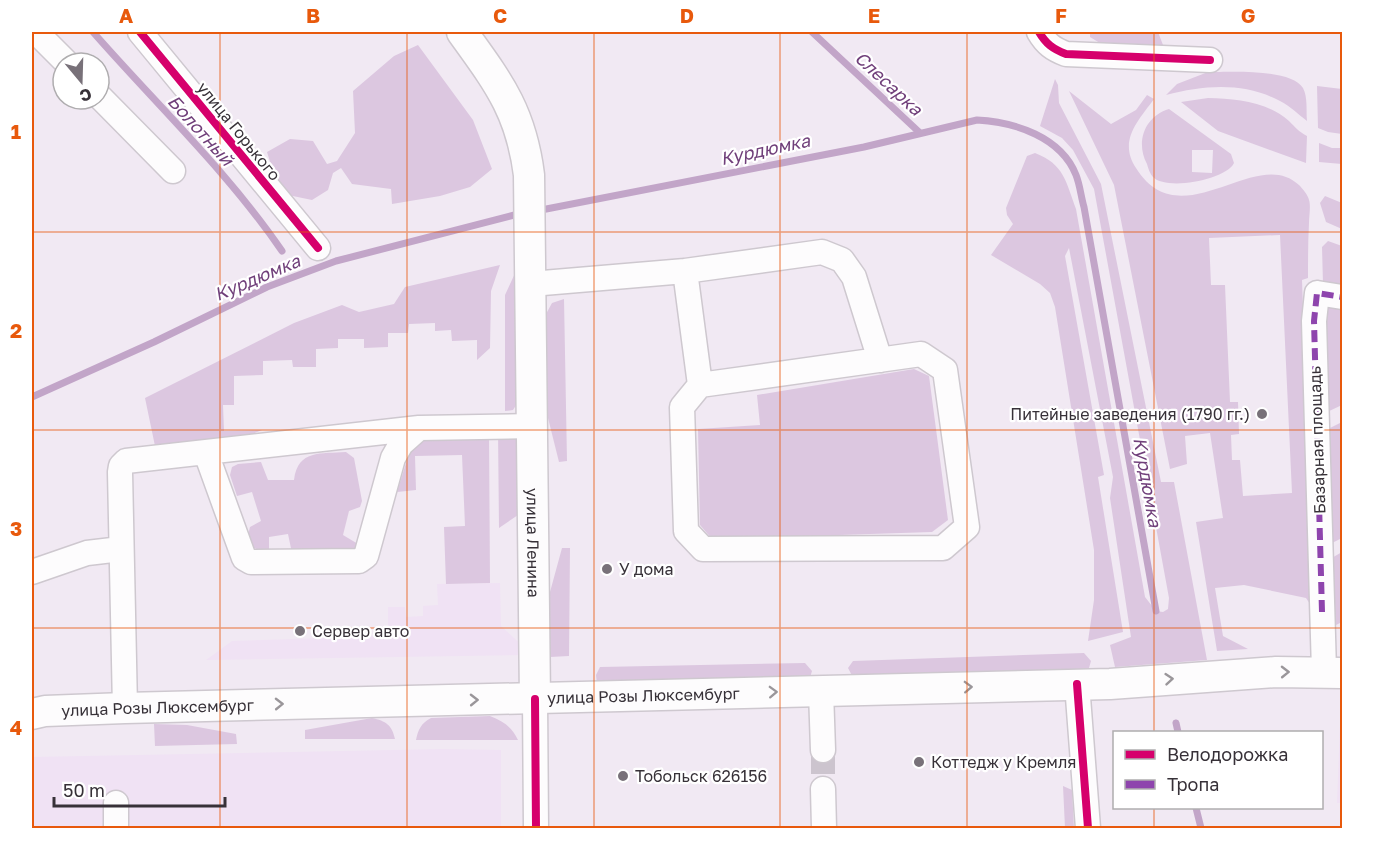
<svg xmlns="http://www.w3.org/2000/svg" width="1374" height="860" font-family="'Golos Text',sans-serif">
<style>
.built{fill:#f0e2f4}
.green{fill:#dcc7e0;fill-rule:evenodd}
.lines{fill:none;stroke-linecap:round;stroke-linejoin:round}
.stream{stroke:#c2a5c8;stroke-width:7}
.minor-tunnel{stroke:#ccc4ce;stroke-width:24;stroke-dasharray:24 12;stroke-linecap:butt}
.minor-casing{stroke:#cec8cf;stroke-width:27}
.major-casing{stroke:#cec8cf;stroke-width:33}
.minor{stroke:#fdfcfd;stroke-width:24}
.major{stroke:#fdfcfd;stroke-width:30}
.quiet{stroke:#8e44ad;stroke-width:6;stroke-dasharray:12 6;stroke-linecap:butt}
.cycleway-casing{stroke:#fff;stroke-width:11}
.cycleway{stroke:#d6006c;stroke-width:8}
.oneway{stroke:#9a969a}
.grid{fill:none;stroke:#e8590c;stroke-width:1.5;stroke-opacity:0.55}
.poi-dot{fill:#787179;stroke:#fff;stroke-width:2}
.labels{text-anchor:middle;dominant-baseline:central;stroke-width:4.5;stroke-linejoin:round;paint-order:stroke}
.street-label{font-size:16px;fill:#373138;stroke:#fff}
.poi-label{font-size:16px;fill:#373138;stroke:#fff;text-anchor:start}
.water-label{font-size:18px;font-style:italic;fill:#703f7a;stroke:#fff}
.neatline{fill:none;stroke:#e8590c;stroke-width:2}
.grid-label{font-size:20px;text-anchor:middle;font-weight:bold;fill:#e8590c}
</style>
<rect width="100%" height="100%" fill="#f1e9f3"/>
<path class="built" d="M500 583 501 626 525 648 524 655 206 660 232 641 388 636V607H405L406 617 423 616V606L438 605 437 584Z
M1340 724H1342V803H1337Z
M443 749 501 750V828H32V757Z"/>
<path class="green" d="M1090 32H1158L1163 45 1113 51 1090 37Z
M418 45 473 120 492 169 470 187 440 196 392 204 391 189 352 184 341 168 333 173 328 190 312 200 288 195 272 168 267 152 290 139 313 141 327 164 337 161 355 133 353 91 394 56Z
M1208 72C1230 72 1291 68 1303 88 1308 98 1306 110 1307 121 1298 114 1290 106 1280 101 1244 82 1205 85 1166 95L1177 84Z
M1055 79 1058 85 1059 103 1101 184 1161 482H1174L1207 660 1115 667 1110 645 1131 637 1110 498 1113 477 1069 248 1065 256 1104 475 1098 477 1123 632 1088 641 1094 600V550L1055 307 1050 293 1040 284 991 255 1013 224 1007 215 1006 208 1027 156 1035 153C1064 164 1066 182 1076 209L1145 597 1156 611 1163 612 1168 609 1169 598 1094 189 1073 150 1062 138 1040 126Z
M1317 86 1342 89V134L1328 132 1318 128Z
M1069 91 1111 124 1136 110 1147 95 1154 99C1138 121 1118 141 1136 168 1181 240 1256 144 1299 185 1302 188 1308 195 1309 200 1311 206 1309 216 1309 223 1308 241 1308 260 1308 278L1302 280 1314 610 1306 598 1244 585 1215 588 1223 636 1248 649 1217 651 1196 522 1223 518 1210 433 1185 436 1187 464 1170 469 1114 185ZM1280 235 1292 493 1243 496 1240 460H1232L1231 435 1239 434 1238 402H1230L1225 285H1211L1209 238Z
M1208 98C1236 99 1266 101 1289 121 1296 128 1298 131 1307 136L1306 163 1218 131 1181 102Z
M1169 109 1231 154 1234 163C1226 180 1166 191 1153 177 1150 174 1148 168 1147 164 1135 142 1145 116 1169 109ZM1192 150H1213L1212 173 1192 172Z
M1319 143 1332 148H1342V164L1319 162Z
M1325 196 1342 203V229L1326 222 1320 203Z
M1328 241 1342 246V287L1323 284 1322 247Z
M500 265 491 291 490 348 477 360V340L452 341 451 330 435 331V323L409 324 408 333H388V347L364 348V339H338V348L316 349V367H293L292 360 263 361V375L234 376V405H223L224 431 262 430 242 438 155 446 145 398 294 323 342 305 359 312 394 304 405 287Z
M517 269 522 396 513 410 505 411V295Z
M564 299 567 461 559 462 546 410V314L552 303Z
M1342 303V405L1325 413V309L1333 304Z
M914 369 929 376 948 520 932 532 712 539 700 525 698 429 760 425 757 395Z
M1342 422V538L1328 545 1326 430Z
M498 430 516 437 522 445V507L518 515 499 528Z
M489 433 490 583 446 584 444 527 465 526 462 455 415 456 416 490 397 492 412 444 420 438Z
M346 452 354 458 362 501 360 507 349 511 343 535 358 544 356 549 349 552 292 553 288 534 269 537V551L259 550 252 547 248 535 250 527 261 521 252 492 237 496 230 475 232 467 238 464 261 462 268 480H294C298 449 321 454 346 452Z
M562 548H570L569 656 550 657V592Z
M1342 552V622L1336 625 1331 612 1330 559Z
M1084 653 1091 661 1087 675 856 683 848 668 853 661Z
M805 663 812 671 808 684H597L596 675 600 667Z
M490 716C503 721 512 727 518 740H416C418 730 421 723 431 718Z
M372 718C386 721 392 725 395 739H305V730Z
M154 724 187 725 236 734 237 744 155 746Z
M1063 786 1072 790 1074 828H1065Z"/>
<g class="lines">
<path class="stream" d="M93 32C156 104 228 172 282 251
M812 32 919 132
M536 211 864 147 977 120C1015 122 1061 137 1076 175 1080 185 1081 197 1084 207L1156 611
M32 397 154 342 267 287 336 261 522 213
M1176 723 1178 732
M1196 808 1201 828"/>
<path class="minor-tunnel" d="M823 750V789"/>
<g class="minor-casing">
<path id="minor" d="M36 32 67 63
M140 32 318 248
M1039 32C1046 44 1053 49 1066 54L1210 60
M99 96 173 171
M685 271 700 385
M531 284 685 271 822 252 842 260 854 277 880 360
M921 354 945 370 967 527 943 548 703 549 686 531 682 407 700 385Z
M206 453 244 558 251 562 359 561 366 556 393 458 401 444 419 428
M32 572 87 553 121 549
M1324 671 1314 321 1317 293 1342 297
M1077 684 1088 828
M821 691 823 750
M535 699 536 828
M125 708 120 472 121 466 126 461 419 428 533 426
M823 789 824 828
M116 803V828"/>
</g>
<g class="major-casing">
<g id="major">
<path id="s1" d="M462 32C498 82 521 111 529 175L535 699"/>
<path id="s2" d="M32 714 45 711 125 708 1110 684 1276 672 1342 673"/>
</g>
</g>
<use href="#minor" class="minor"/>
<use href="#major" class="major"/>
<path class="quiet" d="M1322 612 1314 321 1317 293 1342 297"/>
<g class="cycleway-casing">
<path id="cycleway" d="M140 32 318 248
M1039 32C1046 44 1053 49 1066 54L1210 60
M1077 684 1088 828
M535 699 536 828"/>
</g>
<use href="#cycleway" class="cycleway"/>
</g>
<defs><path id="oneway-chevron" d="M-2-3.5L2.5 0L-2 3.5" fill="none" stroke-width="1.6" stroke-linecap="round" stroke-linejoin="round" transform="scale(1.5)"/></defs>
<g class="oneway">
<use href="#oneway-chevron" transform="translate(1285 672) rotate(-1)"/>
<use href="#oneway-chevron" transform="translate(1169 679) rotate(-5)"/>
<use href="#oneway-chevron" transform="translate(968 687) rotate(-2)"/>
<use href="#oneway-chevron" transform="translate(773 692) rotate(-2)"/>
<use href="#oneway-chevron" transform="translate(474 700) rotate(-1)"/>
<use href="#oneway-chevron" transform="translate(279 704) rotate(-1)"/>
</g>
<path class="grid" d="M220 32V828M407 32V828M594 32V828M780 32V828M967 32V828M1154 32V732M32 232H1342M32 430H1342M32 628H1342M1154 808V828"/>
<g class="poi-dot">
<circle cx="1262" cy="414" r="6"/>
<circle cx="607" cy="569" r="6"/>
<circle cx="300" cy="631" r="6"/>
<circle cx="919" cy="762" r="6"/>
<circle cx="623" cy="776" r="6"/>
</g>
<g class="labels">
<g class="street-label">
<text transform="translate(239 131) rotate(51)">улица Горького</text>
<text transform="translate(1317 440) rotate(-92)">Базарная площадь</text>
<text stroke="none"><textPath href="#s1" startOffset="528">улица Ленина</textPath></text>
<text stroke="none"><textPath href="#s2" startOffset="612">улица Розы Люксембург</textPath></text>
<text stroke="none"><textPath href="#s2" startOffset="126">улица Розы Люксембург</textPath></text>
</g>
<g class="poi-label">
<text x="1250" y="414" text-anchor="end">Питейные заведения (1790 гг.)</text>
<text x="619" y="569">У дома</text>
<text x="312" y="631">Сервер авто</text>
<text x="931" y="762">Коттедж у Кремля</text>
<text x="635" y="776">Тобольск 626156</text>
</g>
<g class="water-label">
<text transform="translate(889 83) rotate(43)">Слесарка</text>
<text transform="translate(201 130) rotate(48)">Болотный</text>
<text transform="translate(765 149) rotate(-12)">Курдюмка</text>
<text transform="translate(257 277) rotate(-23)">Курдюмка</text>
<text transform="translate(1148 482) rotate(80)">Курдюмка</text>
</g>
</g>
<rect width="1374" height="860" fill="none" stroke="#ffffff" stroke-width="66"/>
<rect x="1113" y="731" width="210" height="78" fill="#ffffff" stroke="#afadaf" stroke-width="1.5"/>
<rect x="1125" y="750" width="30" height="9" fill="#d6006c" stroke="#afadaf" stroke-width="1.5"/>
<text x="1167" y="761" font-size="18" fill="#373138">Велодорожка</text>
<rect x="1125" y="780" width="30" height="9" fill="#8e44ad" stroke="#afadaf" stroke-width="1.5"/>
<text x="1167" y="791" font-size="18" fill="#373138">Тропа</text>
<g transform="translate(81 81) rotate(161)"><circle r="28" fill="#ffffff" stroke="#afadaf" stroke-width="1.5"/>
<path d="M0-4.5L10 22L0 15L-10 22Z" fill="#787179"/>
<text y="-9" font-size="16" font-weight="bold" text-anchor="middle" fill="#373138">С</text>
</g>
<path d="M54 797v9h171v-9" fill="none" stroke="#373138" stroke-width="3"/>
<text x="63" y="797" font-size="18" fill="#373138" stroke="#ffffff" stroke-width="4.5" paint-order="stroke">50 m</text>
<rect x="33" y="33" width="1308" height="794" class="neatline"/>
<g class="grid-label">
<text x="126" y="23">A</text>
<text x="313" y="23">B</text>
<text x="500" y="23">C</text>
<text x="687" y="23">D</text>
<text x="874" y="23">E</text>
<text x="1061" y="23">F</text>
<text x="1248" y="23">G</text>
<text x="16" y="139">1</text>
<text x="16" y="338">2</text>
<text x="16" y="536">3</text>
<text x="16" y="735">4</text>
</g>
</svg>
